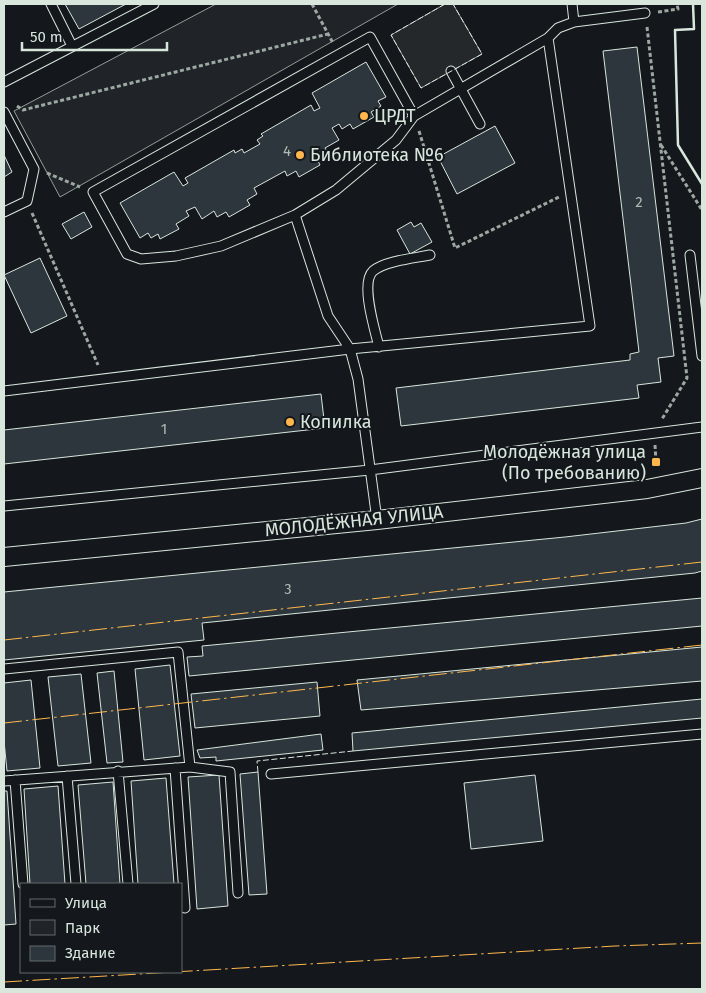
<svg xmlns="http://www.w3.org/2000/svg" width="706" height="993" font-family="'Fira Sans',sans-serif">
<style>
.green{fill:#202428;stroke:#939e99}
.parking{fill:#24282b;stroke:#939e99}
.building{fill:#2c363c;stroke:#d8e6dc}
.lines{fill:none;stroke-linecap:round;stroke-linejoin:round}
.service-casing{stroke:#d8e6dc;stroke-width:11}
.minor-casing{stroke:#d8e6dc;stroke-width:20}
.path{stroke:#9da8a2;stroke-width:3;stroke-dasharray:4 2.5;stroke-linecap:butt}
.service{stroke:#14181c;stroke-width:9}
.minor{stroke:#14181c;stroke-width:18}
.fence{stroke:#d8e6dc;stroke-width:1;stroke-dasharray:6 2.5;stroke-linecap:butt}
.wall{stroke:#d8e6dc;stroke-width:2.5}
.power{stroke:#ffb74d;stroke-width:1;stroke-dasharray:18 4 2.5 4;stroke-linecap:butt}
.poi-dot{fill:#ffb74d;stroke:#14181c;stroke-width:2}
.labels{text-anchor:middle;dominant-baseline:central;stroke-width:4;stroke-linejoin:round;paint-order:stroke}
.number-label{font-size:15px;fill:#adbab4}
.poi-label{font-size:18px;fill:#d8e6dc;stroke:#14181c;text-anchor:start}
.street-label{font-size:18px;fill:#d8e6dc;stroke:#14181c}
</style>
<rect width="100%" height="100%" fill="#14181c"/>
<path class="green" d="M216 4H398L60 197 14 111Z"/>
<path class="parking" d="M445 4H453L482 54 421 88 391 35Z"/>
<path class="building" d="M65 4H126L79 29Z
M637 47 674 356 658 358 661 382 637 385 639 398 401 426 396 388 630 360V354L639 352 603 51Z
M366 62 386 97 378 101 381 106 371 112 374 117 353 129 350 124 342 129 339 124 332 128 339 140 325 148 328 153 317 159 320 165 299 177 296 171 287 176 285 171 254 188 257 194 247 200 250 205 229 217 226 212 217 217 214 211 202 219 195 207 186 211 189 216 176 224 179 229 160 239 158 234 151 238 148 233 140 238 120 203 174 172 183 186 188 183 185 178 234 150 235 153 242 149 244 153 260 144 257 140 263 136 261 134 311 105 314 111 320 108 312 93Z
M495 126 515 163 457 194 438 157Z
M4 155 12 172 4 177Z
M84 212 92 227 71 239 62 224Z
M411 222 414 227 421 223 432 242 410 254 397 230Z
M40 258 67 316 31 333 4 275Z
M321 394 325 428 4 464V430Z
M702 519V571L695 573 202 623 204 640 4 660V592L565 537 686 523Z
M702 598V626L189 676 187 657 203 656 202 646Z
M702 647V681L361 710 357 680Z
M170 665 180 756 144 760 135 669Z
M114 671 123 762 107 763 97 673Z
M81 674 91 763 58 766 48 677Z
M31 680 40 768 7 771 4 741V683Z
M317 682 320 716 195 728 191 694Z
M702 699V718L353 751 352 733Z
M321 734 323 750 216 761V757L200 758 197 750Z
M258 772 267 894 249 895 240 774Z
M219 775 228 906 197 909 188 777Z
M535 775 543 841 471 849 464 783Z
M166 778 174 884H138L131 781Z
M113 782 120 884H86L78 785Z
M58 786 65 884H30L24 789Z
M4 791H7L16 924 4 925Z"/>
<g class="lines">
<g class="service-casing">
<path id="service" d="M51 4 72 46
M574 22 645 13
M451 71 480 124
M4 82 154 4
M4 112 34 169 27 201 4 212
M414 116 370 37 93 192 127 254 141 259 176 256 221 246 295 215 336 190 396 140 414 116 548 38
M295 215 328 316 350 349 358 379 377 520
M690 255 702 356
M379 347C375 330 360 283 373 271 385 261 415 258 430 255
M4 391 350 349 590 326 548 38 558 28 574 22 572 4
M4 506 370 470 702 427
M4 669 178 652 190 767 4 781
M190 767 230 772 238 893
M175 768 185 908
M118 771 128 884
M271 774 702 734
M67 776 76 884
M15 780 23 884"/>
</g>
<g class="minor-casing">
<path id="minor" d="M4 557 377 520 647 489 702 478"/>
</g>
<path class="path" d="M312 4 333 43
M658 12 678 9 677 4
M647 27 687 378 662 419
M17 106 23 110 328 34
M419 131 455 248 559 197
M661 145 702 210
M47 173 80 187
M32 213 98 365
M655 445 656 462"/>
<use href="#service" class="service"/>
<use href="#minor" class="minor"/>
<path class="fence" d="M445 4 391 35 421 88 482 54 453 4
M258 772 257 761 353 751"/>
<path class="wall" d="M693 4 694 29 675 30 678 145 702 184"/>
<path class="power" d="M4 640 702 562
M4 723 702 645
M4 982 615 946 702 943"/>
</g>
<g class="poi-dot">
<circle cx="364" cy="116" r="5"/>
<circle cx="300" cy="155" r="5"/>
<circle cx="290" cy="422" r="5"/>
<rect x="651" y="457" width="10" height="10" rx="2.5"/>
</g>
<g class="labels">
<g class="number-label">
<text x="287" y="151">4</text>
<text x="639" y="202">2</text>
<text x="164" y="429">1</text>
<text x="288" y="589">3</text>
</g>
<g class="poi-label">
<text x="374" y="116">ЦРДТ</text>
<text x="310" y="155">Библиотека №6</text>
<text x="300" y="422">Копилка</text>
<text x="646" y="452" text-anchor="end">Молодёжная улица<tspan x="646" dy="21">(По требованию)</tspan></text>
</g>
<g class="street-label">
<text transform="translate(354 521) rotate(-6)">МОЛОДЁЖНАЯ УЛИЦА</text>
</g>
</g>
<rect width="706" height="993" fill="none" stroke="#d8e6dc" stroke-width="10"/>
<rect x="20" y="883" width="162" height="90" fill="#14181c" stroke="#626a69"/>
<rect x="30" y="899" width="25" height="8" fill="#14181c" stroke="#626a69"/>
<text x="65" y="908" font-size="15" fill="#d8e6dc">Улица</text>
<rect x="30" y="920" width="25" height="15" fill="#202428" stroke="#626a69"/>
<text x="65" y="933" font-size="15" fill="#d8e6dc">Парк</text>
<rect x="30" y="946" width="25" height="15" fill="#2c363c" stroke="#626a69"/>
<text x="65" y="958" font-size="15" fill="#d8e6dc">Здание</text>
<path d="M22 42v8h145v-8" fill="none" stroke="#d8e6dc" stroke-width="2.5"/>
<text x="30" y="42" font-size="15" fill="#d8e6dc" stroke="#14181c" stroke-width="4" paint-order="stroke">50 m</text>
</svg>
